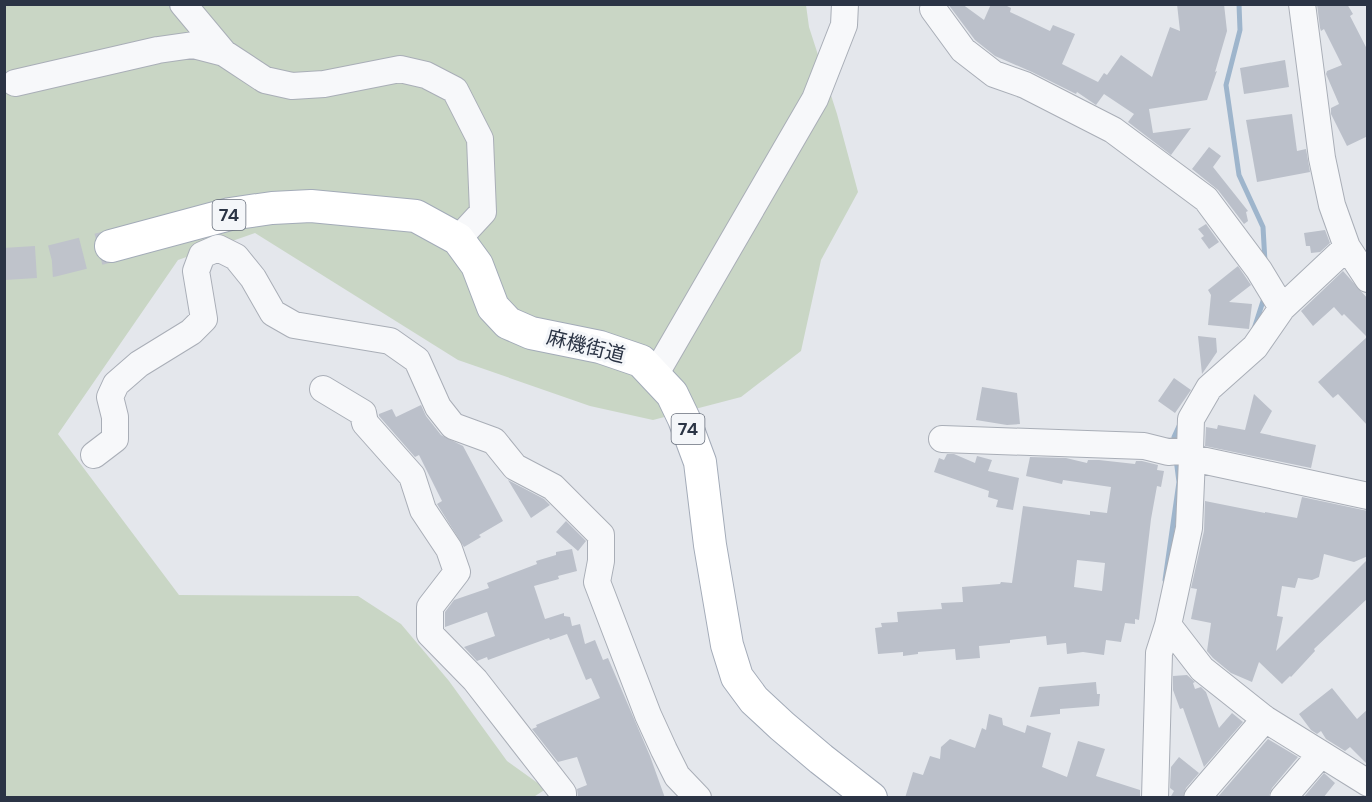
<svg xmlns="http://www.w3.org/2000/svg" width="1372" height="802" font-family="'DM Sans','Noto Sans JP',sans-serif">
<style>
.green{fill:#c9d6c5}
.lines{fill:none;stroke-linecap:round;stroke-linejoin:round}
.stream{stroke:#9eb5cc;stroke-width:5}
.building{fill:#bbc0ca;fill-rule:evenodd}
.major-tunnel{stroke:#bfc3cb;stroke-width:32;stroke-dasharray:32 16;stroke-linecap:butt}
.minor-casing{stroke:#a9aeb7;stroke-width:28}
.major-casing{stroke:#a3abb8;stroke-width:34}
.minor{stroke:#f7f8fa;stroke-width:26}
.major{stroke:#fff;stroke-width:32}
.labels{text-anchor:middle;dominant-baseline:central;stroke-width:6;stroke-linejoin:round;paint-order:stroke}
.shield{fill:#f4f6f9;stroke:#676e7b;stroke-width:1.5}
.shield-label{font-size:18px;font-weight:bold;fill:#2b3445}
.street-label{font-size:20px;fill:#2b3445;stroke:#f4f6f9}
</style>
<rect width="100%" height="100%" fill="#e4e7ec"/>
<path class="green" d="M5 5H806L809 27 837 114 858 192 821 260 801 351 741 397 653 420 590 406 458 360 255 233 178 260 58 434 179 595 358 596 401 624 449 681 507 761 546 789 532 798H5Z"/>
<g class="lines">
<path class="stream" d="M1239 4 1240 30 1226 85 1239 175 1263 227 1265 262
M1254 329 1265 295
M1175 444 1174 437 1180 424
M1165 580 1179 482 1176 459"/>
</g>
<path class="building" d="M948 4H962L984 20 991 4H1003L1011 8 1010 12 1050 31 1053 25 1075 34 1062 64 1098 82 1104 73 1107 75 1121 55 1152 77 1170 27 1180 31 1177 4H1224L1227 31 1215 72 1217 71 1207 100 1149 109 1153 133 1191 128 1171 155 1128 122 1134 114 1104 94 1096 105 1077 92 1076 94 1032 72 995 56 975 40Z
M1317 4H1347L1353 14 1350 16 1368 51V136L1347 146 1331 114V108L1339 104 1326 74 1327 71 1342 65 1324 29 1321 31 1320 28Z
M1285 60 1289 87 1244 94 1240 68Z
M1292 114 1297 151 1306 149 1310 172 1257 182 1246 120Z
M1209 147 1221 156 1213 167 1248 211 1246 212 1248 221 1244 224 1218 190 1192 169Z
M1206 224 1219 242 1209 249 1201 238 1204 236 1198 229Z
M1325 230 1330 243 1320 252 1311 253 1310 246H1306L1304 233Z
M1238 266 1251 285 1229 302 1252 304 1249 329 1208 325 1211 295 1208 290Z
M1343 271 1368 299V426L1338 394 1333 398 1318 382 1367 337 1344 314 1342 316 1334 307 1313 326 1301 311Z
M1198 336 1216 338 1217 352 1202 374Z
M1174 378 1191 390 1175 413 1158 401Z
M982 387 1017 393 1020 424 1007 425 976 420Z
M1254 394 1272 411 1260 433 1316 445 1311 468 1205 446 1206 427 1217 429 1218 425 1245 430Z
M421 405 426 416 441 435 463 446 503 521 479 535 481 537 464 547 437 504 442 501 419 455 415 457 379 416V414L392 409 396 417Z
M947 454H954L975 463 977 456 992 460 988 471 1019 478 1013 510 996 507 998 500 988 497 989 491 934 472 939 458 944 460Z
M1030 457 1066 458 1087 463 1088 460H1099L1135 464 1136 461H1142L1158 465 1157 470 1164 471 1161 487 1157 486 1151 519 1139 620 1135 619V624L1125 623 1121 642 1106 640 1104 655 1083 652 1067 654 1066 643 1047 645 1046 636 1010 640V643L979 646 980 658 956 660 955 649 918 652V654L903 656V652L878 654 875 628 882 627 881 623 898 622 897 612 942 609 941 603 963 602 962 587 1000 584 1001 582 1012 583 1023 506 1090 515V511L1107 513 1111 487 1063 480 1062 484 1026 476ZM1077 560 1105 563 1102 591 1074 587Z
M508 480 544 499 550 505 531 518Z
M1302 497 1368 511V556L1354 562 1324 554 1319 577 1312 580 1298 578 1295 588 1282 586 1277 616 1283 617 1276 651 1368 559V598L1314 649 1315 651 1291 677 1290 676 1282 684 1259 662 1252 682 1231 673 1213 658 1207 651 1211 623 1191 619 1197 589 1191 588 1204 531 1205 501 1265 513V512L1297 518Z
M566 521 586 541 578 551 556 532Z
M572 549 577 571 558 576 559 579 534 586 545 619 564 613V616L570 617 572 626 580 624 585 644 595 640 603 660 608 658 650 756 665 798H578L577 789 587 785 577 757 558 762 532 729 537 727 536 725 600 698 591 678 586 680 567 634 550 640 549 638 488 660 487 657 477 661 464 647 495 636 487 612 445 627V612L454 600 489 588 487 583 537 564 536 561 556 555V552Z
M1187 675 1195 682 1193 683 1195 689 1201 687 1206 692 1219 728 1232 713 1243 722 1204 767 1183 708 1180 709 1173 690V676Z
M1096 682 1097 694H1100L1099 706 1060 709V714L1030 717 1039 687Z
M1332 688 1357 719 1368 709V765L1350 747 1345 751 1326 739 1321 731 1317 734 1311 730 1299 714Z
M989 714 1002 718 1003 725 1025 733 1027 725 1051 733 1042 767 1067 777 1078 741 1105 749 1096 776 1140 790V798H905L913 772 923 775 930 756 940 759 941 747 950 739 975 748 982 728 986 730Z
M1268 739 1298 757 1272 788 1268 798H1217Z
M1179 757 1199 773 1186 788 1182 798H1170L1174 791 1170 788 1171 767Z
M1324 773 1335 783 1323 798H1303Z"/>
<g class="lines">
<path class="major-tunnel" d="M4 264 52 261 111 246"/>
<g class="minor-casing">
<path id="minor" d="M183 4 224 53
M1302 4 1322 158 1332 205 1347 247 1368 279
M933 9 963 50 994 74 1025 85 1113 130 1206 199 1259 270 1282 308
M15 83 158 50 193 45 224 53 265 80 292 86 324 84 400 69 426 75 455 90 480 139 483 212 458 239
M655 375 815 99 844 25 845 4
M323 389 363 413 365 423 412 476 423 510 449 549 457 572 430 607V634L475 680 563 793V798
M942 439 1144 446 1168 452 1190 450
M94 455 115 439V417L110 397 116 384 139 364 191 332 204 319 196 271 202 255 218 248 236 257 253 278 273 313 294 325 390 341 417 360 438 407 453 426 494 441 515 467 553 487 601 535V561L597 582 648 715 664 750 677 776 698 798
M1192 458 1368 496
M1168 625 1202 669 1265 719 1368 783
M1155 798 1159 653 1168 625 1189 528 1192 458 1190 450 1191 419 1209 388 1255 347 1282 308 1347 247
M1197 798 1265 719
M1283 798 1321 754"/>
</g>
<g class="major-casing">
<path id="major" d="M111 246 230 214 272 208 311 206 416 216 458 239 477 265 493 307 508 323 531 333 600 347 641 361 672 394 684 419 700 462 710 545 727 645 737 677 754 700 782 726 821 759 871 798"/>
</g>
<use href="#minor" class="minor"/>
<use href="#major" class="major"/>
</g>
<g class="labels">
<g class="shield">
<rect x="212.5" y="200" width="33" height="30" rx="4.5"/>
<rect x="671.5" y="414" width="33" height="30" rx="4.5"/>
</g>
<g class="shield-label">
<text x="229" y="215">74</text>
<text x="688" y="429">74</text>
</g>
<g class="street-label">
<text transform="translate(586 346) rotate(14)">麻機街道</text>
</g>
</g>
<rect width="1372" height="802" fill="none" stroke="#2b3445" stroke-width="12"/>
</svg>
